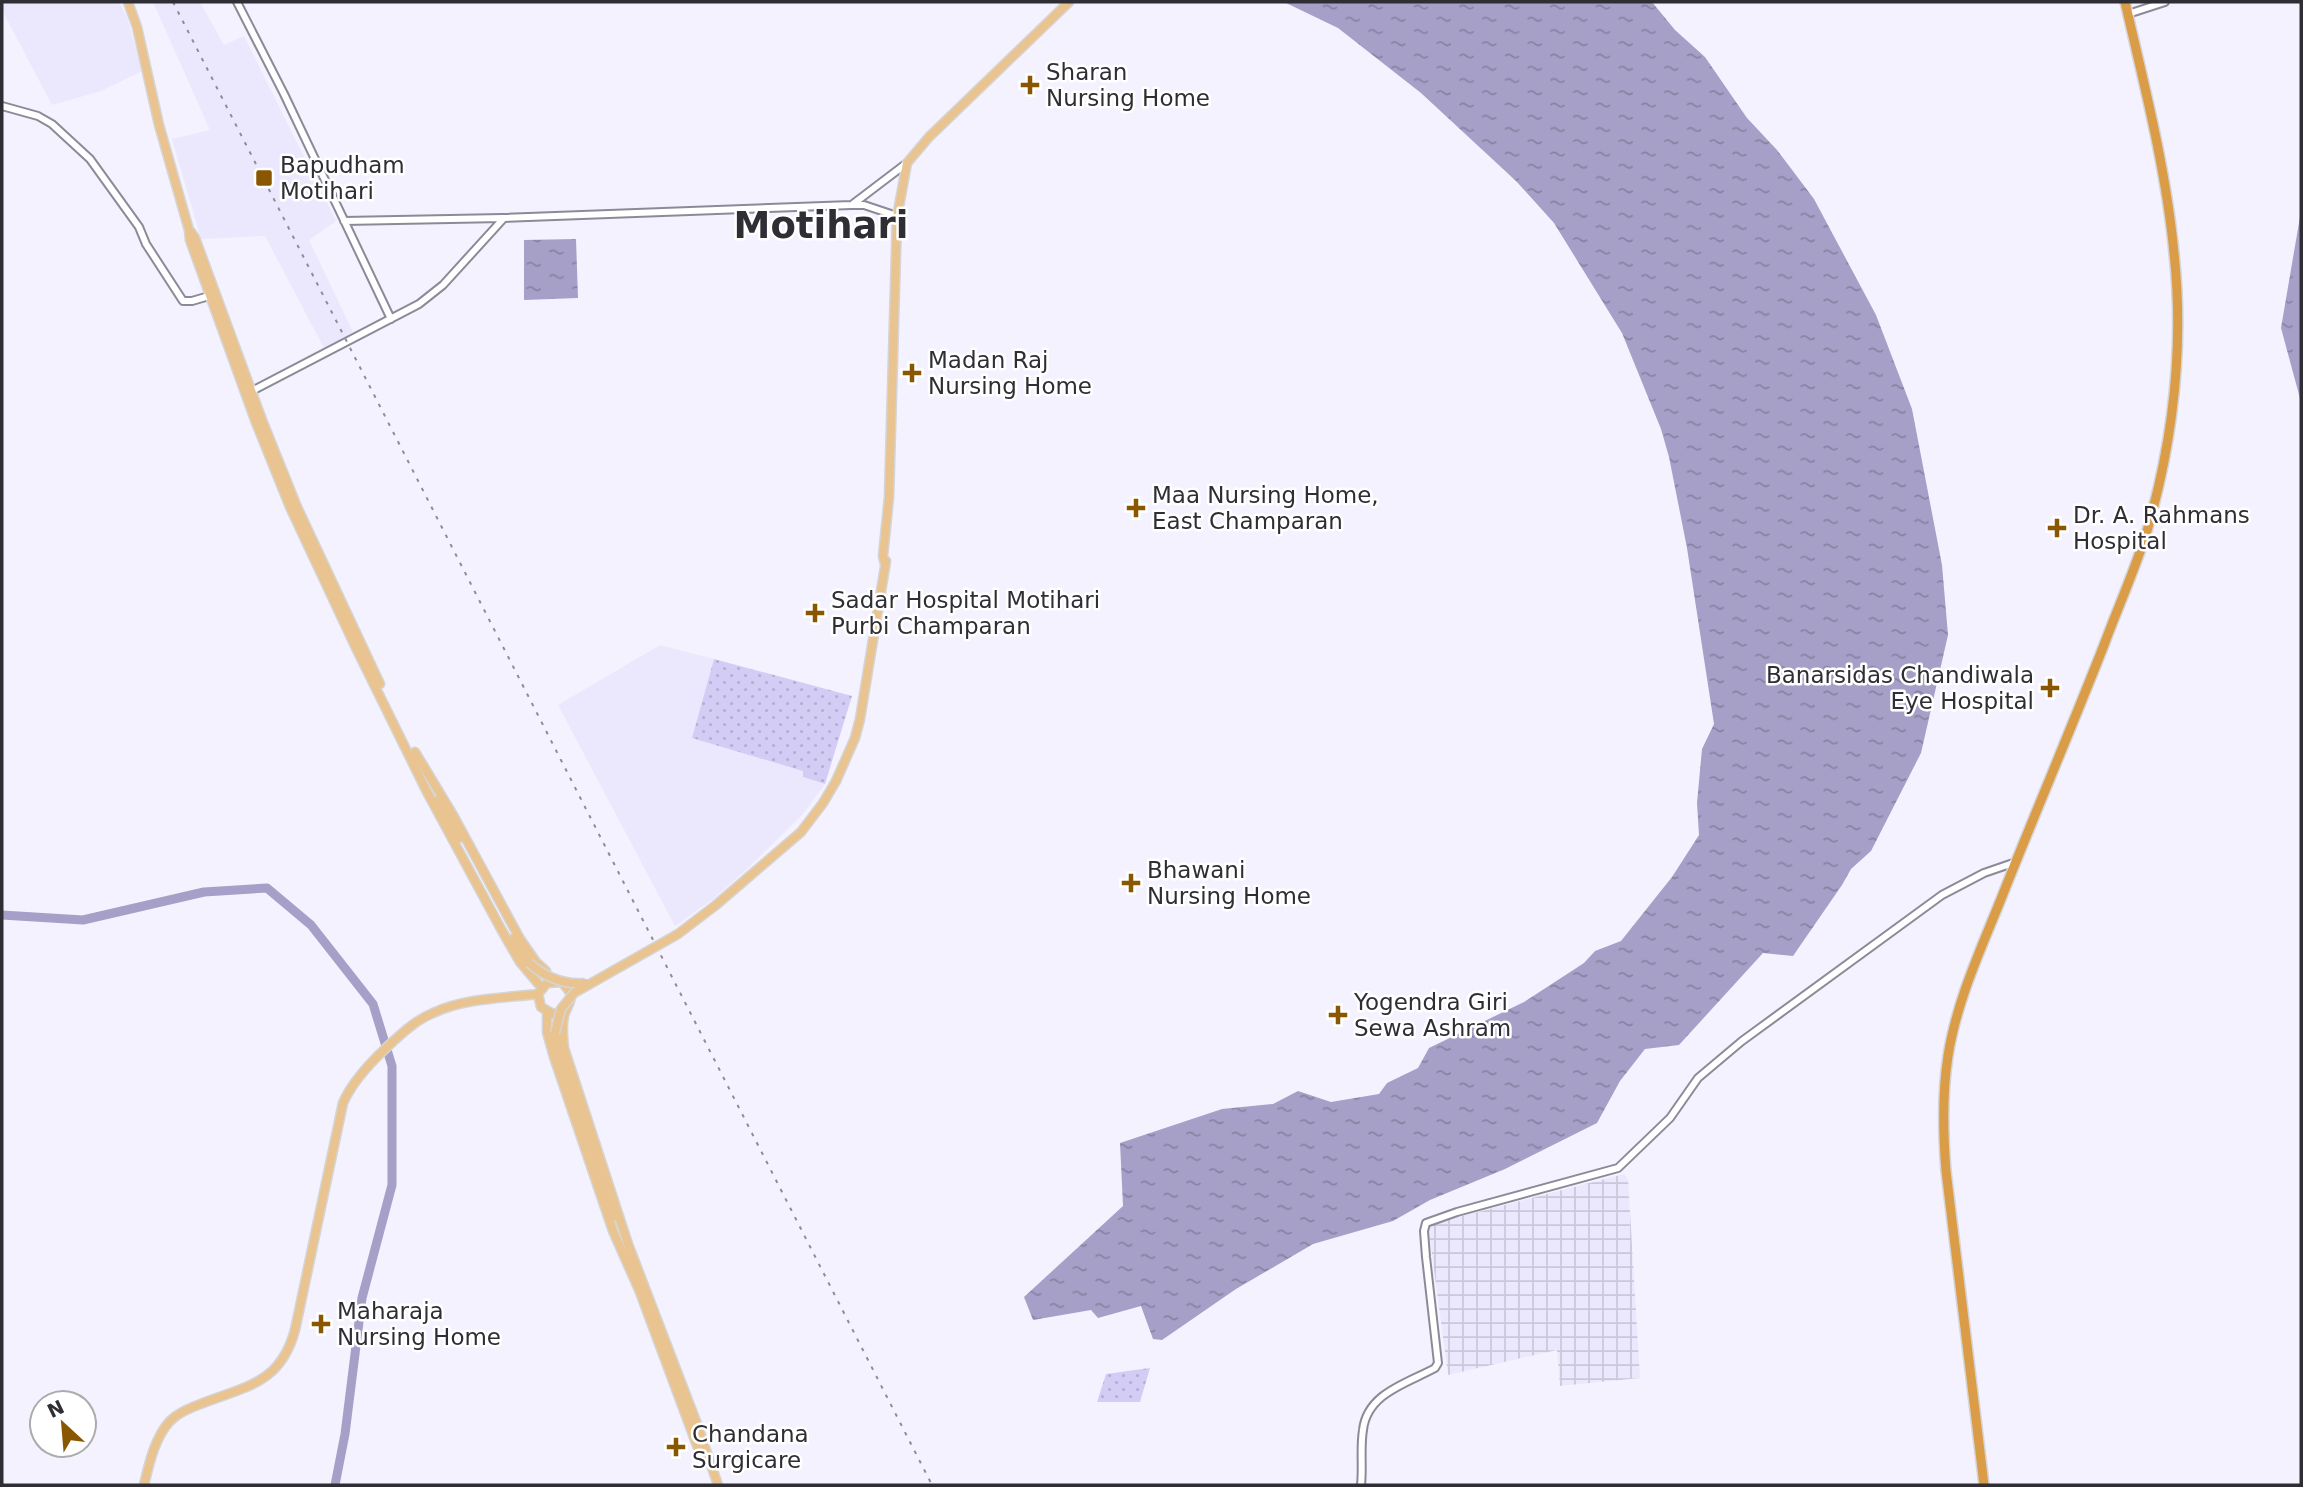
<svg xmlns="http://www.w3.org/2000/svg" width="2303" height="1487" font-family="'DejaVu Sans',sans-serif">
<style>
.built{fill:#ebe8fe}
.industrial{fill:url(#industrial-grid)}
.park{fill:url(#park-dots)}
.water{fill:url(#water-ripples)}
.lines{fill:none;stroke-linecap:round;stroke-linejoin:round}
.river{stroke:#a69fc8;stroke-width:9}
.minor-casing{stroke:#8c8a98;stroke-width:10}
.major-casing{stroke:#d5d5d6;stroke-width:11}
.highway-casing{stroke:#d5d5d6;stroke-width:12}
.minor{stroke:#fff;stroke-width:6}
.major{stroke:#e9c491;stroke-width:8}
.highway{stroke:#db9c47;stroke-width:9}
.rail{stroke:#8e8d96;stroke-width:2;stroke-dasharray:3.5 7;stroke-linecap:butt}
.major-bridge-casing{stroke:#d5d5d6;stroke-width:11;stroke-linecap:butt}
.major-bridge{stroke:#e9c491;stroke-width:8}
.poi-dot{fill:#885700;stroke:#fff;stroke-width:2.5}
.labels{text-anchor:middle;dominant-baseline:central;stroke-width:5;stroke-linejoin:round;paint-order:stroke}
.poi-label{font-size:23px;fill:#2f2e34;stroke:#fff;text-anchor:start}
.town-label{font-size:37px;font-weight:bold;fill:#2f2e34;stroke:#fff}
</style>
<defs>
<pattern id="industrial-grid" width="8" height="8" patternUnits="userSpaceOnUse" patternTransform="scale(1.75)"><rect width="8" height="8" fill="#ebe8fe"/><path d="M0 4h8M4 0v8" fill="none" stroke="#cac7da"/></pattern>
<pattern id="park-dots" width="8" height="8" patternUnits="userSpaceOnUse" patternTransform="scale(1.75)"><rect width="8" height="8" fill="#d3ccf5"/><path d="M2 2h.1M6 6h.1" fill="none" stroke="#b5b0d3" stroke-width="1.8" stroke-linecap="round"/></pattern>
<pattern id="water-ripples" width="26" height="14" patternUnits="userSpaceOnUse" patternTransform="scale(1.75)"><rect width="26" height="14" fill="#a69fc8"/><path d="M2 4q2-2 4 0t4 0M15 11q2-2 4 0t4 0" fill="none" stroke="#8882a3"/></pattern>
</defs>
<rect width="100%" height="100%" fill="#f4f2fe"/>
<path class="built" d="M2 2H119L127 17 142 71 101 91 52 105 2 10Z
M153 2H200L224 45 244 36 336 221 309 240 353 332 324 348 265 236 201 239 172 139 210 130Z
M660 645 714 659 693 738 803 771V777L825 784 802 815 748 868 713 899 675 926 558 705Z"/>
<path class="industrial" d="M1624 1174 1628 1179 1640 1378 1560 1386 1557 1350 1448 1375 1428 1225Z"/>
<path class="park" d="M714 659 852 696 825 784 803 777V771L692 738Z
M1150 1368 1140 1402H1097L1106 1374Z"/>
<path class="water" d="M1284 2H1652L1675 30 1705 57 1747 118 1777 150 1814 199 1876 315 1912 409 1942 565 1948 635 1921 753 1871 851 1851 869 1842 885 1793 956 1763 953 1679 1045 1645 1049 1620 1081 1597 1123 1505 1169 1430 1200 1393 1221 1313 1244 1236 1289 1162 1340 1153 1339 1141 1306 1098 1318 1091 1310 1033 1320 1024 1297 1123 1206 1120 1143 1222 1109 1273 1104 1298 1091 1331 1102 1379 1094 1387 1083 1418 1068 1429 1048 1524 1002 1584 963 1595 951 1621 941 1672 877 1699 835 1697 803 1702 749 1714 724 1687 548 1669 457 1661 429 1622 333 1554 223 1516 181 1421 93 1338 28Z
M2301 211V402L2281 328Z
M576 239 578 298 524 300V240Z"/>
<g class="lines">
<path class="river" d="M2 915 83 920 204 892 267 888 311 925 373 1004 392 1066V1185L362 1298 345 1434 335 1485"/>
<g class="minor-casing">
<path id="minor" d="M237 2 284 94 391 319
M2128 14 2165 2
M2 106 38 116 52 124 90 159 139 227 146 244 183 301H192L209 296
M853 204 907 163
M344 221 503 218
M250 392 419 304 443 285 504 218 851 205H864L903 218
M1361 1485C1363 1467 1360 1448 1363 1430 1367 1393 1408 1383 1435 1368L1438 1363 1426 1257 1424 1231 1426 1223 1457 1212 1618 1168 1670 1118 1698 1078 1742 1041 1942 895 1984 873 2016 862"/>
</g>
<g class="major-casing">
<path id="major" d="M128 2 137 27 159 125 189 230 190 240 255 420 290 507 356 648 427 792 501 929 520 962 541 987
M191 232 195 238 262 420 297 507 380 684
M885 564 883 556 889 497 897 217 907 163 929 137 1069 2
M415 752 453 815 520 939 536 962 546 971
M836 781 855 738 860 719 886 561
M438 800 459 838
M514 938 529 963
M565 1011 553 1014 541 1007 538 994 547 983 562 982 570 992C572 1002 568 1004 565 1013 561 1024 563 1037 564 1048L628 1244 697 1424 718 1485
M547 1013V1032L554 1057 613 1231 640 1292 698 1448
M555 1033 558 1050 613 1217
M144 1485C149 1464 155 1437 170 1421 178 1413 188 1409 198 1405 245 1386 280 1385 295 1330L343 1103C352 1082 369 1064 386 1048 400 1035 414 1021 433 1013 465 998 504 998 538 994"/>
</g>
<g class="highway-casing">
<path id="highway" d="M1984 1485 1946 1171C1943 1133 1942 1094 1948 1056 1957 999 1982 947 2003 894 2036 811 2071 729 2104 645 2118 607 2135 570 2147 531 2173 441 2184 346 2174 253 2166 169 2144 84 2125 2"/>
</g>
<use href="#minor" class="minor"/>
<use href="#major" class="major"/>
<use href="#highway" class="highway"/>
<path class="rail" d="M173 2 932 1485"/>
<g class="major-bridge-casing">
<path id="major-bridge" d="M529 963C545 977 563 985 585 983
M555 1033 561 1009 574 993 678 934 716 905 801 832 823 803 836 781"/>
</g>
<use href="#major-bridge" class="major-bridge"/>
</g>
<g class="poi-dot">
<path d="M1026.5 74.5h7v7h7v7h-7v7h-7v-7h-7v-7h7z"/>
<rect x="255" y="169" width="18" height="18" rx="3.5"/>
<path d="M908.5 362.5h7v7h7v7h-7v7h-7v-7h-7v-7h7z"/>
<path d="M1132.5 497.5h7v7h7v7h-7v7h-7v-7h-7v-7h7z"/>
<path d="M2053.5 517.5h7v7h7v7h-7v7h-7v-7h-7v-7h7z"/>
<path d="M811.5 602.5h7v7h7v7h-7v7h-7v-7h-7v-7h7z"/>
<path d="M2046.5 677.5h7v7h7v7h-7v7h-7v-7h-7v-7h7z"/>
<path d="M1127.5 872.5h7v7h7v7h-7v7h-7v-7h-7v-7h7z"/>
<path d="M1334.5 1004.5h7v7h7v7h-7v7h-7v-7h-7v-7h7z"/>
<path d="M317.5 1313.5h7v7h7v7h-7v7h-7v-7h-7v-7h7z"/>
<path d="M672.5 1436.5h7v7h7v7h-7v7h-7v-7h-7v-7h7z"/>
</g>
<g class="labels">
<g class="poi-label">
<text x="1046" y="72">Sharan<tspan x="1046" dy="26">Nursing Home</tspan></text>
<text x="280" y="165">Bapudham<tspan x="280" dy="26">Motihari</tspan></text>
<text x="928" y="360">Madan Raj<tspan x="928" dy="26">Nursing Home</tspan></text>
<text x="1152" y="495">Maa Nursing Home,<tspan x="1152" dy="26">East Champaran</tspan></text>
<text x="2073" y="515">Dr. A. Rahmans<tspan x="2073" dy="26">Hospital</tspan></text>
<text x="831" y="600">Sadar Hospital Motihari<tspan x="831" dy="26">Purbi Champaran</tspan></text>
<text x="2034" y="675" text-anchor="end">Banarsidas Chandiwala<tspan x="2034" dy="26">Eye Hospital</tspan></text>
<text x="1147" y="870">Bhawani<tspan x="1147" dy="26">Nursing Home</tspan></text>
<text x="1354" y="1002">Yogendra Giri<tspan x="1354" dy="26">Sewa Ashram</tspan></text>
<text x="337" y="1311">Maharaja<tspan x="337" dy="26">Nursing Home</tspan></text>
<text x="692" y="1434">Chandana<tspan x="692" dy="26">Surgicare</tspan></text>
</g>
<g class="town-label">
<text x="821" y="225">Motihari</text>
</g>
</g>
<rect width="2303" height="1487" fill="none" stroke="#2f2e34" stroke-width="7"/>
<g transform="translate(63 1424) rotate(334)"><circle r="33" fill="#ffffff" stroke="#acabae" stroke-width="2"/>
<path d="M0-5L12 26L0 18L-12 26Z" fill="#885700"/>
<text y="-10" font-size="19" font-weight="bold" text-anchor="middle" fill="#2f2e34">N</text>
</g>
</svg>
